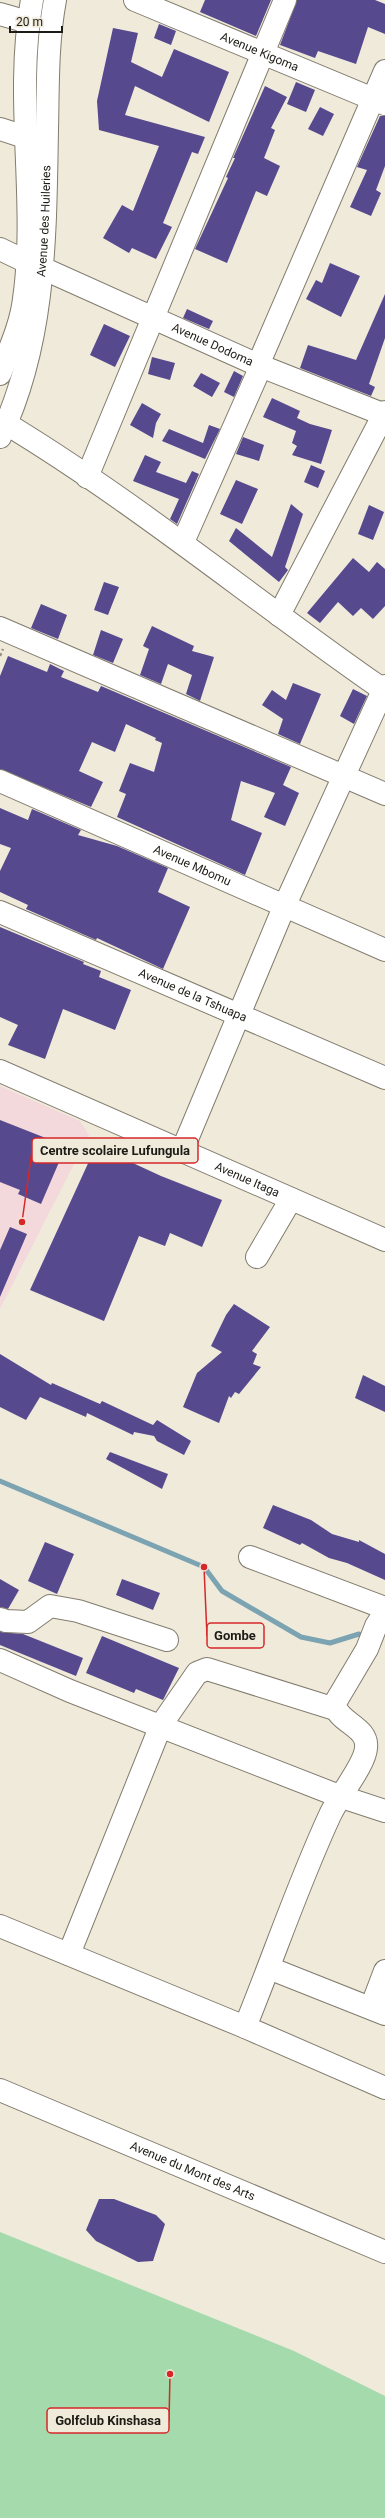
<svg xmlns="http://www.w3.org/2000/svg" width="385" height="2518" font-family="Roboto,sans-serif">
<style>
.education{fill:#f4d9dc}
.green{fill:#a4daac}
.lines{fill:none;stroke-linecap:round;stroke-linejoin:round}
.stream{stroke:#7ca3b1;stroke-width:5}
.building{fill:#56498e}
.minor-casing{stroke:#827c6e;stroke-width:24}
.major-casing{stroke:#827c6e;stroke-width:24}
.path{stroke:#938f84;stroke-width:2.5;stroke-dasharray:3 3;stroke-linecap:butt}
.minor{stroke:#fff;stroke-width:22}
.major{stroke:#fff;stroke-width:22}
.labels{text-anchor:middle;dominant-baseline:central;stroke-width:4;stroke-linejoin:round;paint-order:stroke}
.street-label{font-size:12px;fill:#1d1b15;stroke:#f0eadb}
.leader{fill:none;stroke:#d62828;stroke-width:1.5}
.callout-dot{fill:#d62828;stroke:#f0eadb;stroke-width:1.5}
.callout{fill:#f0eadb;stroke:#d62828;stroke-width:1.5}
.callout-label{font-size:13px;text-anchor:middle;font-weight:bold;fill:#1d1b15}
</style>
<rect width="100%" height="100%" fill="#f0eadb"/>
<path class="education" d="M0 1086 80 1121 89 1135 0 1309Z"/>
<path class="green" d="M0 2232 294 2351 385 2396V2518H0Z"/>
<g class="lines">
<path class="stream" d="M0 1481 204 1567 222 1591 301 1637 330 1643 359 1634 367 1637"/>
</g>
<path class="building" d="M205 0H271L256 36 200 12Z
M297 0H375L385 4V34L368 27 356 64 318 51 315 58 299 52 280 45Z
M159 24 176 31 171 45 154 38Z
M113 28 138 33 131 62 162 77 174 49 229 72 209 122 135 86 125 115 205 137 198 154 192 152 163 223 172 227 156 259 132 248 129 253 103 238 122 205 133 211 159 146 99 130 97 101Z
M296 82 315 90 306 112 287 104Z
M265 86 287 97 271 128 275 130 264 158 280 166 267 196 256 191 227 263 195 249 228 178 226 177 235 158H233Z
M320 107 334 114 323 136 308 129Z
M380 116H385V166L376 190 381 193 371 216 350 207 367 170 357 167Z
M330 263 360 276 341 317 306 299 316 280 322 283Z
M385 294V338L369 384 375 387 371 396 300 368 308 345 356 360Z
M187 309 213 321 209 329 183 318Z
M104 324 130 336 115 367 90 355Z
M152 357 175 363 170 380 148 374Z
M234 371 243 376 234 397 224 392Z
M201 373 220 383 212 397 193 386Z
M272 398 300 411 297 418 310 424 332 430 321 464 292 455 297 446 292 443 296 431 263 417Z
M142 403 161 414 156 423 153 438 130 425Z
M209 425 220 429 205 459 162 441 169 429 203 443Z
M243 437 264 445 259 461 236 454Z
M145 455 161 462 156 472 186 483 192 471 199 474 177 524 170 519 179 499 133 481Z
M311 465 325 471 318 488 304 482Z
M236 480 258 489 242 524 220 514Z
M291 504 303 514 285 567 288 570 279 582 229 541 236 528 272 557Z
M369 505 384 512 373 540 358 534Z
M353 558 369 572 377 562 385 569V606L373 619 361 608 353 616 338 602 320 623 307 613Z
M104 582 119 587 108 615 94 610Z
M41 604 67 615 58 639 31 628Z
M152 626 194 646 192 651 214 657 200 701 186 694 192 675 168 664 161 684 140 675 149 649 143 646Z
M101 630 123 639 113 663 93 655Z
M8 656 47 672 50 664 64 671 61 677 98 692 101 686 291 767 283 785 299 793 285 826 264 817 275 793 241 781 231 820 262 833 245 875 117 817 126 794 119 791 130 763 154 772 162 743 155 740 156 738 126 724 115 752 92 742 79 771 103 782 91 807 0 769V676Z
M293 683 321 694 300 744 278 734 283 719 262 705 272 690 286 700Z
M353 689 367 696 354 724 340 716Z
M0 808 28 820 32 809 81 830 78 835 117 846 168 868 158 892 190 907 163 969 97 938 96 940 26 909 28 905 0 892V871L11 848 0 844Z
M0 927 84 962 83 964 101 971 99 977 131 990 115 1030 63 1009 45 1059 8 1045 18 1025 0 1017Z
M0 1120 66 1146 41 1204 18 1194 20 1190 0 1182Z
M96 1146 161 1176 222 1200 202 1247 170 1233 165 1246 139 1236 104 1321 30 1290Z
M10 1227 27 1234 0 1297V1250Z
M234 1304 270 1327 252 1351 257 1354 253 1364 261 1367 239 1394 235 1392 231 1398 229 1396 219 1423 183 1407 197 1373 222 1352 211 1346 226 1315Z
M0 1354 51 1385 52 1383 100 1404 102 1401 153 1425 157 1420 191 1441 184 1455 157 1441 154 1436 134 1432 133 1435 87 1413 86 1417 40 1397 26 1420 0 1407Z
M363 1375 385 1386V1412L355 1398Z
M110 1452 168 1474 162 1489 106 1459Z
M273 1505 311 1520 332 1534 359 1542V1540L385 1554V1580L347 1563 329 1558 302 1543 300 1545 263 1528Z
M45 1542 74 1554 57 1594 28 1581Z
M0 1579 19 1590 8 1609 0 1607Z
M122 1579 160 1593 153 1610 116 1595Z
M0 1632 23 1634 83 1658 76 1676 0 1645Z
M102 1636 179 1668 163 1700 136 1689 134 1693 86 1673Z
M99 2199H114L156 2215 165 2224 153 2261 138 2262 96 2241 86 2230Z"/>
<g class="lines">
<g class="minor-casing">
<g id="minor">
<path id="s1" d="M135 0 385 104"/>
<path d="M0 14 28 22"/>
<path d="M0 129 25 137"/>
<path d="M0 249 27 262"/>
<path id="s2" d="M42 268 258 365 385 415"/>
<path d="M258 365 385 71"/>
<path d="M0 420C135 501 256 602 385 691"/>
<path d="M87 477 285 0"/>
<path d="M183 542 261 366"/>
<path d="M279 615 385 412"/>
<path d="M0 628 385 794"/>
<path id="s3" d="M0 781 385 950"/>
<path id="s4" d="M0 912 385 1078"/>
<path id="s5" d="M0 1071 385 1240"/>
<path d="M182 1151 284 907 385 686"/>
<path d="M257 1257 291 1199"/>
<path d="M250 1557 385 1608"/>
<path d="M0 1619 6 1621 28 1622 50 1606 78 1611 167 1640"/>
<path d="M0 1660 70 1691 339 1796 385 1811"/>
<path d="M0 1926 245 2027 385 2088"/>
<path d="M69 1954 161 1725 197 1673 207 1669 335 1709"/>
<path d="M269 1968 385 2014"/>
<path d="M371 2008 385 1971"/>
<path d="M245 2027C274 1956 298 1884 330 1815 338 1797 365 1765 366 1748 369 1726 335 1722 335 1703L367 1649 376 1626 385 1612"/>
<path id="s6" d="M0 2090 385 2252"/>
</g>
</g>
<g class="major-casing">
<g id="major">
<path d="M0 374C9 350 21 325 24 299 38 200 14 99 32 0"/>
<path id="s7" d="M0 437C46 341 45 234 47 130 48 86 47 43 55 0"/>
</g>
</g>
<path class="path" d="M0 656 3 649"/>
<use href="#minor" class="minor"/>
<use href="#major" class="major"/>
</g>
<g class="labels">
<g class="street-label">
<text stroke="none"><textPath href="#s1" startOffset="135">Avenue Kigoma</textPath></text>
<text stroke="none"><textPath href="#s7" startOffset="222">Avenue des Huileries</textPath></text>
<text stroke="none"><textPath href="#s2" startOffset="187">Avenue Dodoma</textPath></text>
<text stroke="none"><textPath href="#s3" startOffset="210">Avenue Mbomu</textPath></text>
<text stroke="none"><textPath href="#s4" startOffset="210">Avenue de la Tshuapa</textPath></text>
<text stroke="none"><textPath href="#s5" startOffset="270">Avenue Itaga</textPath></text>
<text stroke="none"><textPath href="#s6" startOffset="209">Avenue du Mont des Arts</textPath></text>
</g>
</g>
<path class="leader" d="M22 1222L32 1151M204 1567L207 1636M170 2374L169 2421"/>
<g class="callout-dot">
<circle cx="22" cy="1222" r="4"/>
<circle cx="204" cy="1567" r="4"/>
<circle cx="170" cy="2374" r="4"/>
</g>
<g class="callout">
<rect x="32" y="1138" width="166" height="25" rx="4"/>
<rect x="207" y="1623" width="57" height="25" rx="4"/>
<rect x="47" y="2408" width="122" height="25" rx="4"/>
</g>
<g class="callout-label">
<text x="115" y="1155">Centre scolaire Lufungula</text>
<text x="235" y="1640">Gombe</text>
<text x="108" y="2425">Golfclub Kinshasa</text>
</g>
<path d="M10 26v6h52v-6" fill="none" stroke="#1d1b15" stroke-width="2"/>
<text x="16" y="26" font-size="12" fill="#1d1b15" stroke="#f0eadb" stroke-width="3" paint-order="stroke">20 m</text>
</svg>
